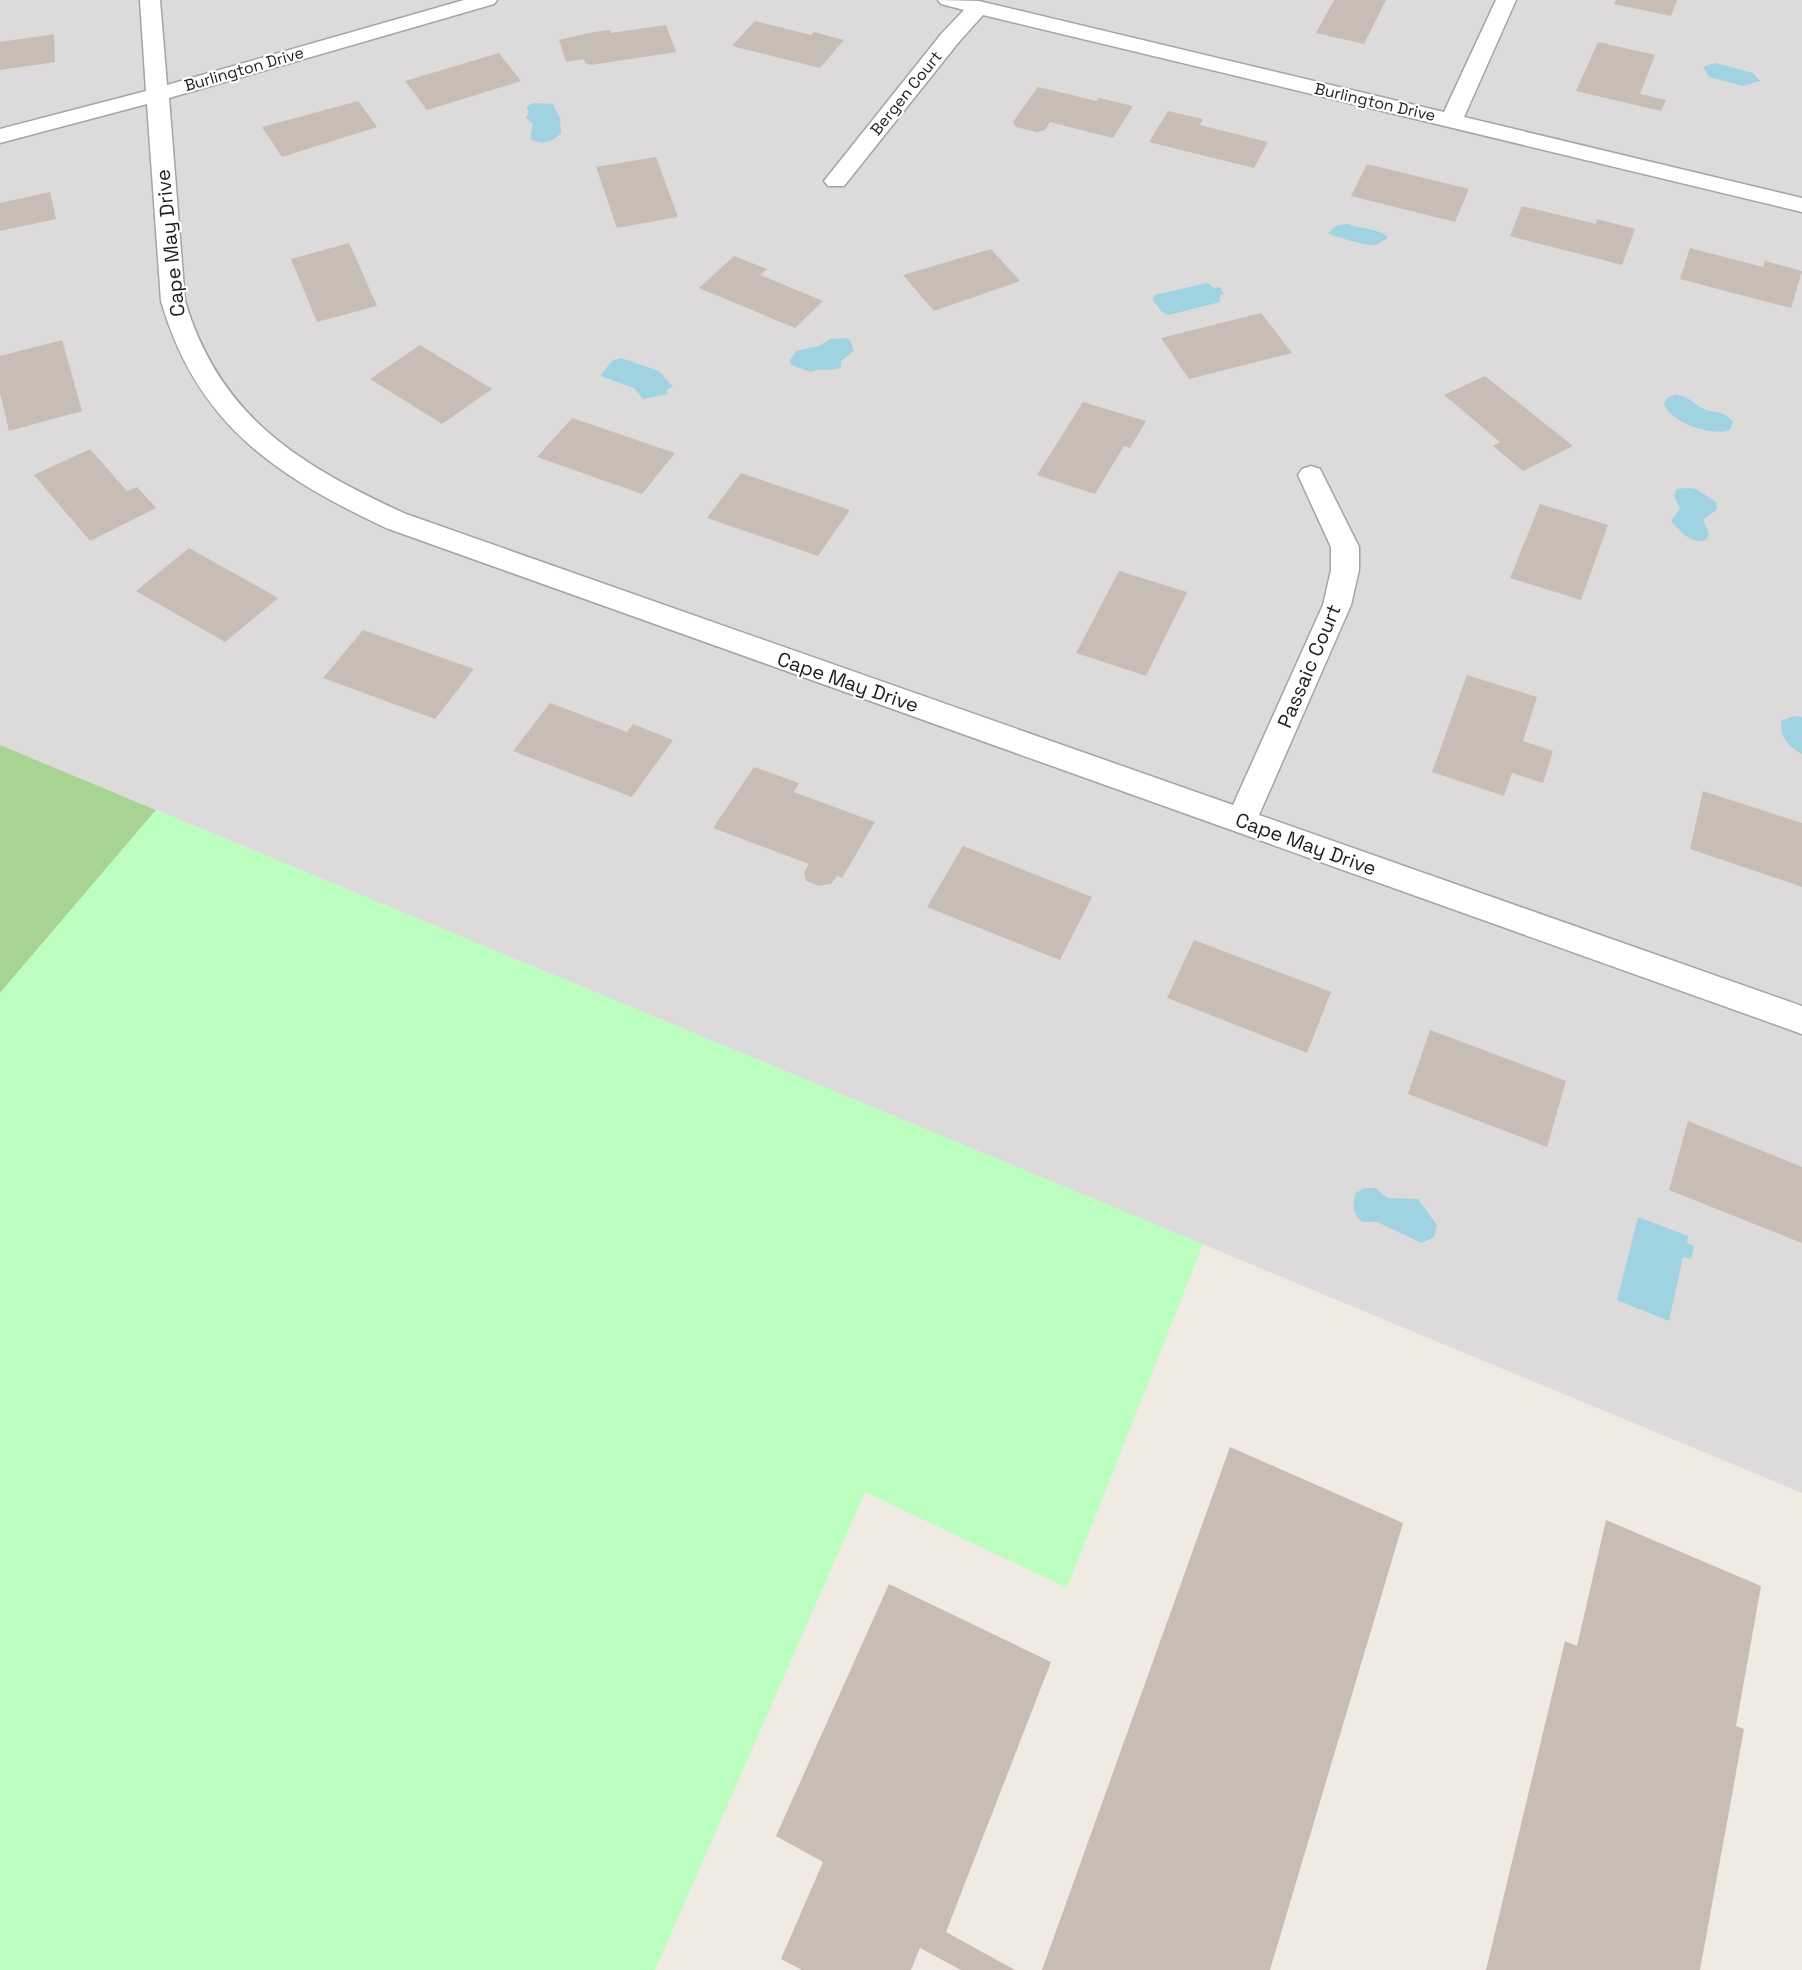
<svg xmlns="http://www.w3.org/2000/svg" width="1802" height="1970" font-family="'Space Grotesk',sans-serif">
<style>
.residential{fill:#dcdada}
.forest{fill:#a7d393}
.park{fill:#bbfebf}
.water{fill:#9fd3e1}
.building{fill:#c8bdb5}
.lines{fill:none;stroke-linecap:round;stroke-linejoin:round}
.minor-casing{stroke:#a4a4a4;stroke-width:3}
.minor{fill:#fff;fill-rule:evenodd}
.labels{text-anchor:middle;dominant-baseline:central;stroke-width:4.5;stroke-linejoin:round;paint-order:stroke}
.far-street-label{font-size:16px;fill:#1d1d1d;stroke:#fff}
.street-label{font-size:20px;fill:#1d1d1d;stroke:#fff}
</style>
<rect width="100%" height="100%" fill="#f0ebe2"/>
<path class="residential" d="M0 0H1802V1493L0 745Z"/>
<path class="forest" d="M0 745 156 810 0 993Z"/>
<path class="park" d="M156 810 1203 1244 1067 1588 865 1492 655 1970H0V993Z"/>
<path class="water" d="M1715 63 1753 73 1760 81 1743 86 1709 77 1703 67Z
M534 103 553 104 560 118 561 133C552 143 542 145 530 139L533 124 526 118 529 112 526 107Z
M1348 224C1361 229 1378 228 1388 237 1384 240 1380 244 1375 245 1371 247 1331 236 1328 233L1337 225Z
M1207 283 1214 288 1220 287 1224 294 1220 295V302L1169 315 1162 312 1152 299 1155 295Z
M846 338 850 340 854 351 841 361V367C830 373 822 367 811 372L791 365 790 360 796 351 819 346 830 339Z
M621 358 659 371 673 387 666 390 668 394 643 399 634 388 600 376 612 361Z
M1675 395C1690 395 1694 406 1707 410 1719 414 1725 411 1733 422L1730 430C1713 437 1669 422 1664 404L1667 398Z
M1686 488 1696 489 1716 502 1717 509 1703 520 1709 534 1706 540C1690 545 1681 531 1671 521L1680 509 1674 496 1677 489Z
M1794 716 1802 717V754C1789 747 1780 737 1781 721Z
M1364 1188H1375L1388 1198 1418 1199 1437 1225 1434 1237 1422 1243 1377 1222H1362C1352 1212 1352 1206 1356 1193Z
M1638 1217 1688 1236 1687 1243 1694 1246 1691 1259 1683 1257 1669 1321 1617 1300Z"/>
<path class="building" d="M1334 0H1386L1364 44 1316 33Z
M1616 0H1677L1671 16 1614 4Z
M755 21 811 35 814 32 844 40 820 68 732 46Z
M666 25 676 52 591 65 585 63 584 59 566 62 559 40 594 32 610 30 611 33Z
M54 34 55 62 0 70V42Z
M1598 42 1655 55 1640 94 1666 100 1661 111 1576 91Z
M499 53 521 81 427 110 405 81Z
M1038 87 1097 101 1099 98 1133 106 1113 138 1050 122 1045 130 1037 132 1016 127 1013 122Z
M358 101 377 127 282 157 262 127Z
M1168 111 1203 119 1200 125 1268 142 1254 168 1149 142Z
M656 157 678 217 617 228 596 167Z
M1367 164 1469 189 1455 222 1351 196Z
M50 192 56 219 0 231V203Z
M1522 206 1596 224 1597 219 1635 229 1622 265 1510 236Z
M349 243 377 306 317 322 291 259Z
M1690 248 1763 267 1765 261 1802 271 1791 308 1680 279Z
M991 249 1020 281 934 311 903 275Z
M734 256 767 269 760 275 823 301 795 328 699 288Z
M1261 313 1292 353 1189 379 1161 338Z
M62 340 82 411 9 431 0 393V356Z
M420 345 492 389 442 424 370 379Z
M1485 376 1573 446 1523 471 1493 446 1500 442 1444 395Z
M1083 402 1146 421 1130 448 1124 446 1095 494 1037 475Z
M572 418 675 453 642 494 537 457Z
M90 449 127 491 137 487 156 508 90 541 34 475Z
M741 473 850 510 818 556 707 518Z
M1540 504 1608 525 1581 600 1510 578Z
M189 548 266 591 278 598 225 642 136 591Z
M1119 571 1187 592 1146 676 1076 653Z
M363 630 457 663 474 669 435 719 323 678Z
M1467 675 1537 697 1523 741 1553 751 1543 783 1512 773 1504 796 1432 772Z
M550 703 627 732 633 724 673 740 632 797 513 751Z
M754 767 799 783 794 792 875 822 842 878 837 876 831 884 820 886 806 881 804 873 809 864 713 828Z
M1703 791 1802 823V887L1690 849Z
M963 846 1092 897 1060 960 927 907Z
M1194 940 1331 992 1307 1053 1167 998Z
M1430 1030 1566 1081 1547 1147 1408 1094Z
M1688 1121 1802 1167V1243L1669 1190Z
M1230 1447 1403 1523 1270 1970H1042Z
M1606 1520 1761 1586 1736 1726 1744 1729 1700 1970H1486L1565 1641 1577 1646Z
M889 1584 1051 1662 946 1932 1015 1970H961L920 1948 911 1970H802L781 1959 823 1862 776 1836Z"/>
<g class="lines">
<g class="minor-casing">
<path id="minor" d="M140 0H160L167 85 464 0H497L494 4 169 98 185 301C220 418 301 466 406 514L1233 805 1323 605 1331 570V547L1298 475 1302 469 1311 466 1320 469 1359 547V570L1351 605 1259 815 1802 1006V1034L386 528C276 476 197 425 161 301L147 104 0 143V129L146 91Z
M938 0 979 1 1444 112 1496 0H1516L1464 117 1802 198V212L983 15 958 43 844 186H828L824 181 828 176 942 33 964 10 941 4Z"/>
</g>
<use href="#minor" class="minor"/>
</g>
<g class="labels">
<g class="far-street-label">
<text transform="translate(244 69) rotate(-16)">Burlington Drive</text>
<text transform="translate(906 93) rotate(-51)">Bergen Court</text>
<text transform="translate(1375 102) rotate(13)">Burlington Drive</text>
</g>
<g class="street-label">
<text transform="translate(170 243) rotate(-96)">Cape May Drive</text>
<text transform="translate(1309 666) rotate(-67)">Passaic Court</text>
<text transform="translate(848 682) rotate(19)">Cape May Drive</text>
<text transform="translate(1306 844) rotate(20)">Cape May Drive</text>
</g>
</g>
</svg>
